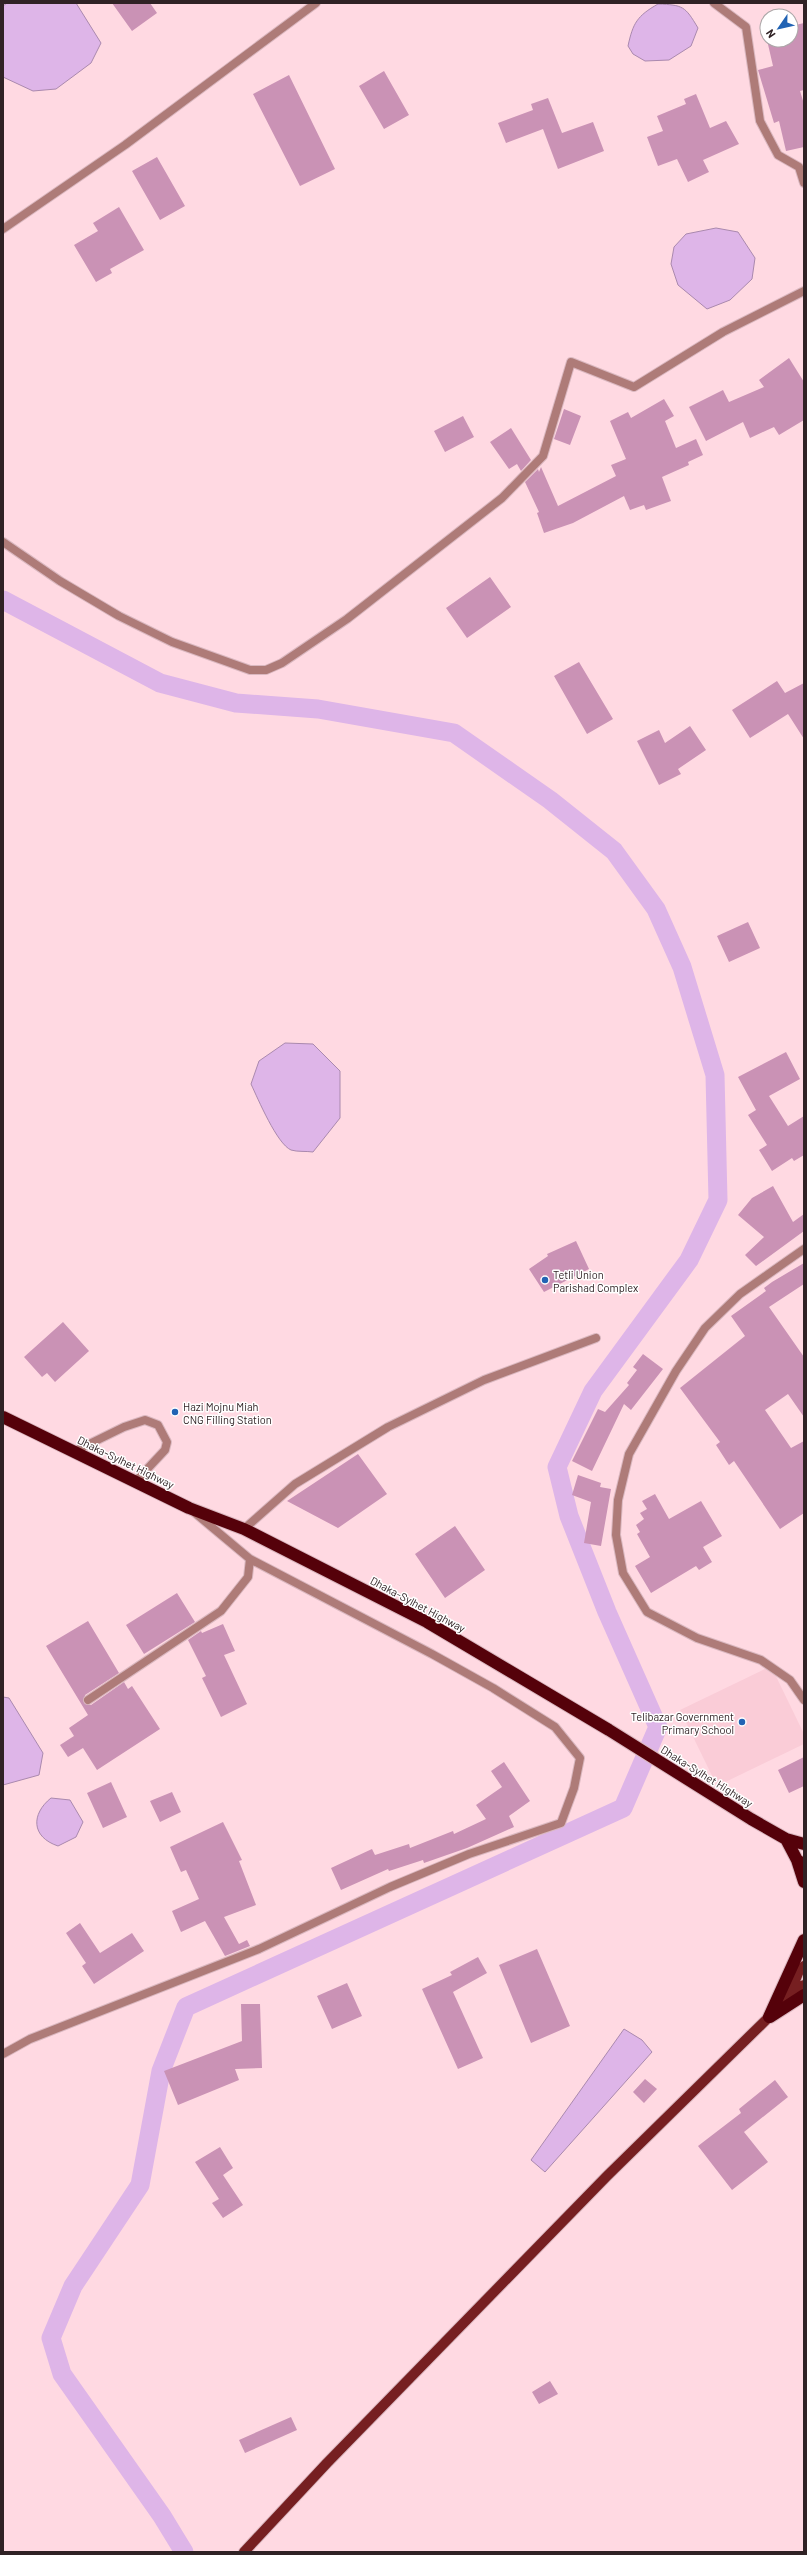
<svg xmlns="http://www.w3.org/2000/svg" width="807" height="2555" font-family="Barlow,sans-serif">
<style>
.built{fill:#faccd7}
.water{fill:#deb5e8;stroke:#aa89ae}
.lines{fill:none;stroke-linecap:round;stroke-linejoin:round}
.canal{stroke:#deb5e8;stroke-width:19}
.building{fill:#ca92b5}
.lane-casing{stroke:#dab8c0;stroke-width:10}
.street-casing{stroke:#dab8c0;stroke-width:10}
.primary-casing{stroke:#dab8c0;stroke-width:12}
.highway-casing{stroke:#dab8c0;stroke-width:14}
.lane{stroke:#ae7b78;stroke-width:8}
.street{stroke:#ae7b78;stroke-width:8}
.primary{stroke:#761f21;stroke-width:10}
.highway{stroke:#55010a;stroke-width:12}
.poi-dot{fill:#2163b4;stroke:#fff;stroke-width:1.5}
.labels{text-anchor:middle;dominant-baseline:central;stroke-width:3;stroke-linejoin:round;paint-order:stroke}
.poi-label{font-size:11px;fill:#302225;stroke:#fff;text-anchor:start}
.street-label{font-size:11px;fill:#302225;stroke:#fff}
</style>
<rect width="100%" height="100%" fill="#ffd9e2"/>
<path class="built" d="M771 1666 804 1734V1744L717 1786 680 1710Z"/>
<path class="water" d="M7 3H76L101 43 91 63 56 89 33 91 3 77V6Z
M658 4C683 5 685 6 698 28L691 46 669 60 645 61 633 54 628 46C633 23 637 16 658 4Z
M716 228 738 232 755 258 752 279 730 300 707 309 678 285 671 264 674 247 686 234Z
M285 1043 313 1044 340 1071V1118L313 1152C307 1151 297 1152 291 1150 277 1144 258 1099 251 1084L259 1061Z
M3 1697 9 1698 43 1753 39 1775 3 1785Z
M51 1798 70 1800 83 1822 76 1837 58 1846C31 1837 31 1814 51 1798Z
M624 2029 642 2040 652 2052 545 2172 531 2160Z"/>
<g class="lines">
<path class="canal" d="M3 600 160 683 236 703 318 709 454 733 550 800 614 851 656 909 682 967 715 1075 718 1200 689 1260 593 1391 557 1467 569 1516 607 1612 658 1727 623 1808 186 2007 161 2071 140 2185 73 2286 51 2338 62 2374 162 2516 184 2552"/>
</g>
<path class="building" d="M112 3H150L157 13 132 31Z
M804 23V90L800 91 804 104V147L786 151 779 121 774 123 758 70 773 66 767 40H791V26Z
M384 71 409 115 384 129 359 86Z
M289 75 335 169 300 186 253 94Z
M696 94 710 128 726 121 739 144 703 160 709 172 688 182 677 159 658 166 647 137 663 131 657 116 686 104 684 99Z
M548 98 562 133 593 122 604 151 558 169 543 129 506 143 498 123 533 110 531 104Z
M157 157 185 206 160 220 132 171Z
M119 207 144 250 110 269 112 273 96 282 74 245 98 231 93 223Z
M789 358 804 382V420L779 435 774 427 750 438 743 422 706 441 689 407 723 390 729 402 764 387 759 380Z
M664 399 674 416 665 421 676 448 696 439 703 455 688 462 689 465 662 477 671 501 646 510 644 505 630 510 624 496 573 523 544 533 537 513 539 512 525 482 538 469 539 472 541 467 558 506 616 476 611 465 626 459 610 421 628 412 631 418Z
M564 409 581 416 570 445 554 439Z
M463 416 474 437 445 452 434 431Z
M511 428 531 460 521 471 517 464 509 469 490 442Z
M490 577 511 607 467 638 446 608Z
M579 662 613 719 587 734 554 676Z
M777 681 785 693 804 683V739L788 714 750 738 732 710Z
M690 726 706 750 678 769 681 774 659 785 637 741 659 730 665 743Z
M748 922 760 948 729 962 717 936Z
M786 1052 800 1079 769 1096 788 1126 804 1116V1155L794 1161 792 1158 772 1171 759 1150 767 1145 748 1115 756 1110 738 1077Z
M773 1186 793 1222 804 1214V1231L756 1266 745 1255 764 1237 738 1215 752 1198Z
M576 1241 589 1269 544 1292 529 1269 548 1256 547 1254Z
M804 1263V1284L769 1307 804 1357V1417L788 1394 765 1410 791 1448 804 1441V1513L780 1529 734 1461 729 1465 716 1445 720 1442 680 1388 745 1336 731 1316 766 1291 764 1288 772 1282Z
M63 1322 89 1351 55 1382 47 1373 42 1377 24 1357Z
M643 1354 663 1369 631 1410 624 1404 592 1471 572 1461 598 1409 605 1412 629 1385 627 1383 637 1370 633 1367Z
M358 1454 387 1494 338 1528 287 1501Z
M578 1475 601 1483 600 1487 611 1489 601 1546 584 1543 591 1502 572 1495Z
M655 1494 669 1519 701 1501 722 1536 703 1547 712 1562 699 1570 696 1566 651 1593 635 1566 650 1557 637 1534 640 1532 636 1525 644 1519 640 1513 647 1509 642 1501Z
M455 1526 485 1570 445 1598 415 1554Z
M177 1593 195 1622 144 1654 126 1625Z
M88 1621 119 1673 85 1695 84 1703 91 1705 124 1682 128 1689 132 1686 160 1729 97 1770 83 1748 68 1757 60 1745 74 1736 69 1728 88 1715 46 1646Z
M223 1624 235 1651 224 1655 247 1704 221 1717 202 1678 206 1676 188 1640 201 1631 202 1633Z
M804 1757V1786L789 1793 778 1770Z
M504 1762 530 1801 509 1816 514 1827 467 1848 424 1863 423 1860 389 1871 388 1869 341 1890 331 1868 372 1849 375 1855 409 1844 410 1848 453 1831 454 1834 486 1819 476 1805 502 1787 491 1771Z
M111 1782 127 1817 103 1828 87 1793Z
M172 1792 181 1812 160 1822 150 1801Z
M223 1822 242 1860 239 1861 256 1905 224 1917 239 1944 247 1940 250 1946 225 1956 205 1921 181 1932 172 1911 199 1899 186 1870 181 1872 170 1847Z
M80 1923 100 1953 132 1933 144 1951 94 1984 82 1966 86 1963 66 1933Z
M537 1949 570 2026 531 2043 499 1965Z
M478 1957 487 1973 453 1992 483 2058 458 2069 422 1989 452 1975 450 1972Z
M347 1983 362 2016 332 2029 317 1996Z
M241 2004H260L262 2068 235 2069 239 2080 178 2105 164 2071 242 2041Z
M645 2079 657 2089 644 2103 633 2092Z
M775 2080 788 2097 744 2132 768 2162 732 2190 698 2146 741 2113 739 2109Z
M220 2147 233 2168 223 2175 243 2205 223 2218 212 2203 219 2199 195 2162Z
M550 2381 558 2394 539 2404 532 2392Z
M291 2417 297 2430 245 2453 239 2440Z"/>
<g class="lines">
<g class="lane-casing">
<path id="lane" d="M75 1451 124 1427 145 1420 158 1425 167 1442 165 1450 136 1481"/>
</g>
<g class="street-casing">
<path id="street" d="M714 3 746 27 760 121 778 155 799 167 804 183
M3 229 125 145 316 3
M3 542 60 581 119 616 172 642 250 670H266L282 663 347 619 502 498 543 456 571 362 634 387 723 332 804 291
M804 1249 740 1294 705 1328 676 1371 629 1454 618 1500 616 1535 623 1573 647 1612 697 1638 761 1660 790 1680 804 1700
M244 1529 295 1484 388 1427 484 1380 596 1338
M88 1700 221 1611 248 1577 250 1559
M3 2054 30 2039 259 1949 390 1887 469 1854 561 1823 574 1788 580 1758 555 1727 493 1688 432 1654 250 1559 195 1513"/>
</g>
<g class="primary-casing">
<path id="primary" d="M791 1991 804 1985
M244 2552 327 2463 607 2176 769 2017 791 1991 799 1971 804 1966"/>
</g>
<g class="highway-casing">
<path id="highway" d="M3 1417 189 1508 244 1529 427 1622 609 1730 751 1819 786 1839 804 1844
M786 1839 797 1860 804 1865
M797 1860 804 1882
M769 2017 804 1940
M770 2017 804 1995"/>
</g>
<use href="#lane" class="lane"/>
<use href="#street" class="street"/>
<use href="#primary" class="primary"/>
<use href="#highway" class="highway"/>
</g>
<g class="poi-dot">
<circle cx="545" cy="1280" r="4"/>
<circle cx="175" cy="1412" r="4"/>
<circle cx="742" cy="1722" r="4"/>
</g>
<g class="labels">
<g class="poi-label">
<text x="553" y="1274">Tetli Union<tspan x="553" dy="13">Parishad Complex</tspan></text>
<text x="183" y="1406">Hazi Mojnu Miah<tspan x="183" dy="13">CNG Filling Station</tspan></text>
<text x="734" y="1716" text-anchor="end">Telibazar Government<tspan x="734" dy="13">Primary School</tspan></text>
</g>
<g class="street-label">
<text transform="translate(126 1462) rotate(26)">Dhaka-Sylhet Highway</text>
<text transform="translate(418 1604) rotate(28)">Dhaka-Sylhet Highway</text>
<text transform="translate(707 1776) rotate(32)">Dhaka-Sylhet Highway</text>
</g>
</g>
<rect width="807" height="2555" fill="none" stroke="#302225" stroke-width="8"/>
<g transform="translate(779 28) rotate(236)"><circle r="19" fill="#ffffff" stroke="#aca7a8"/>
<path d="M0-3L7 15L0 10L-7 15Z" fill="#2163b4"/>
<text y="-6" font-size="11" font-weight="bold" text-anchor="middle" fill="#302225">N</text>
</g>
</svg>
